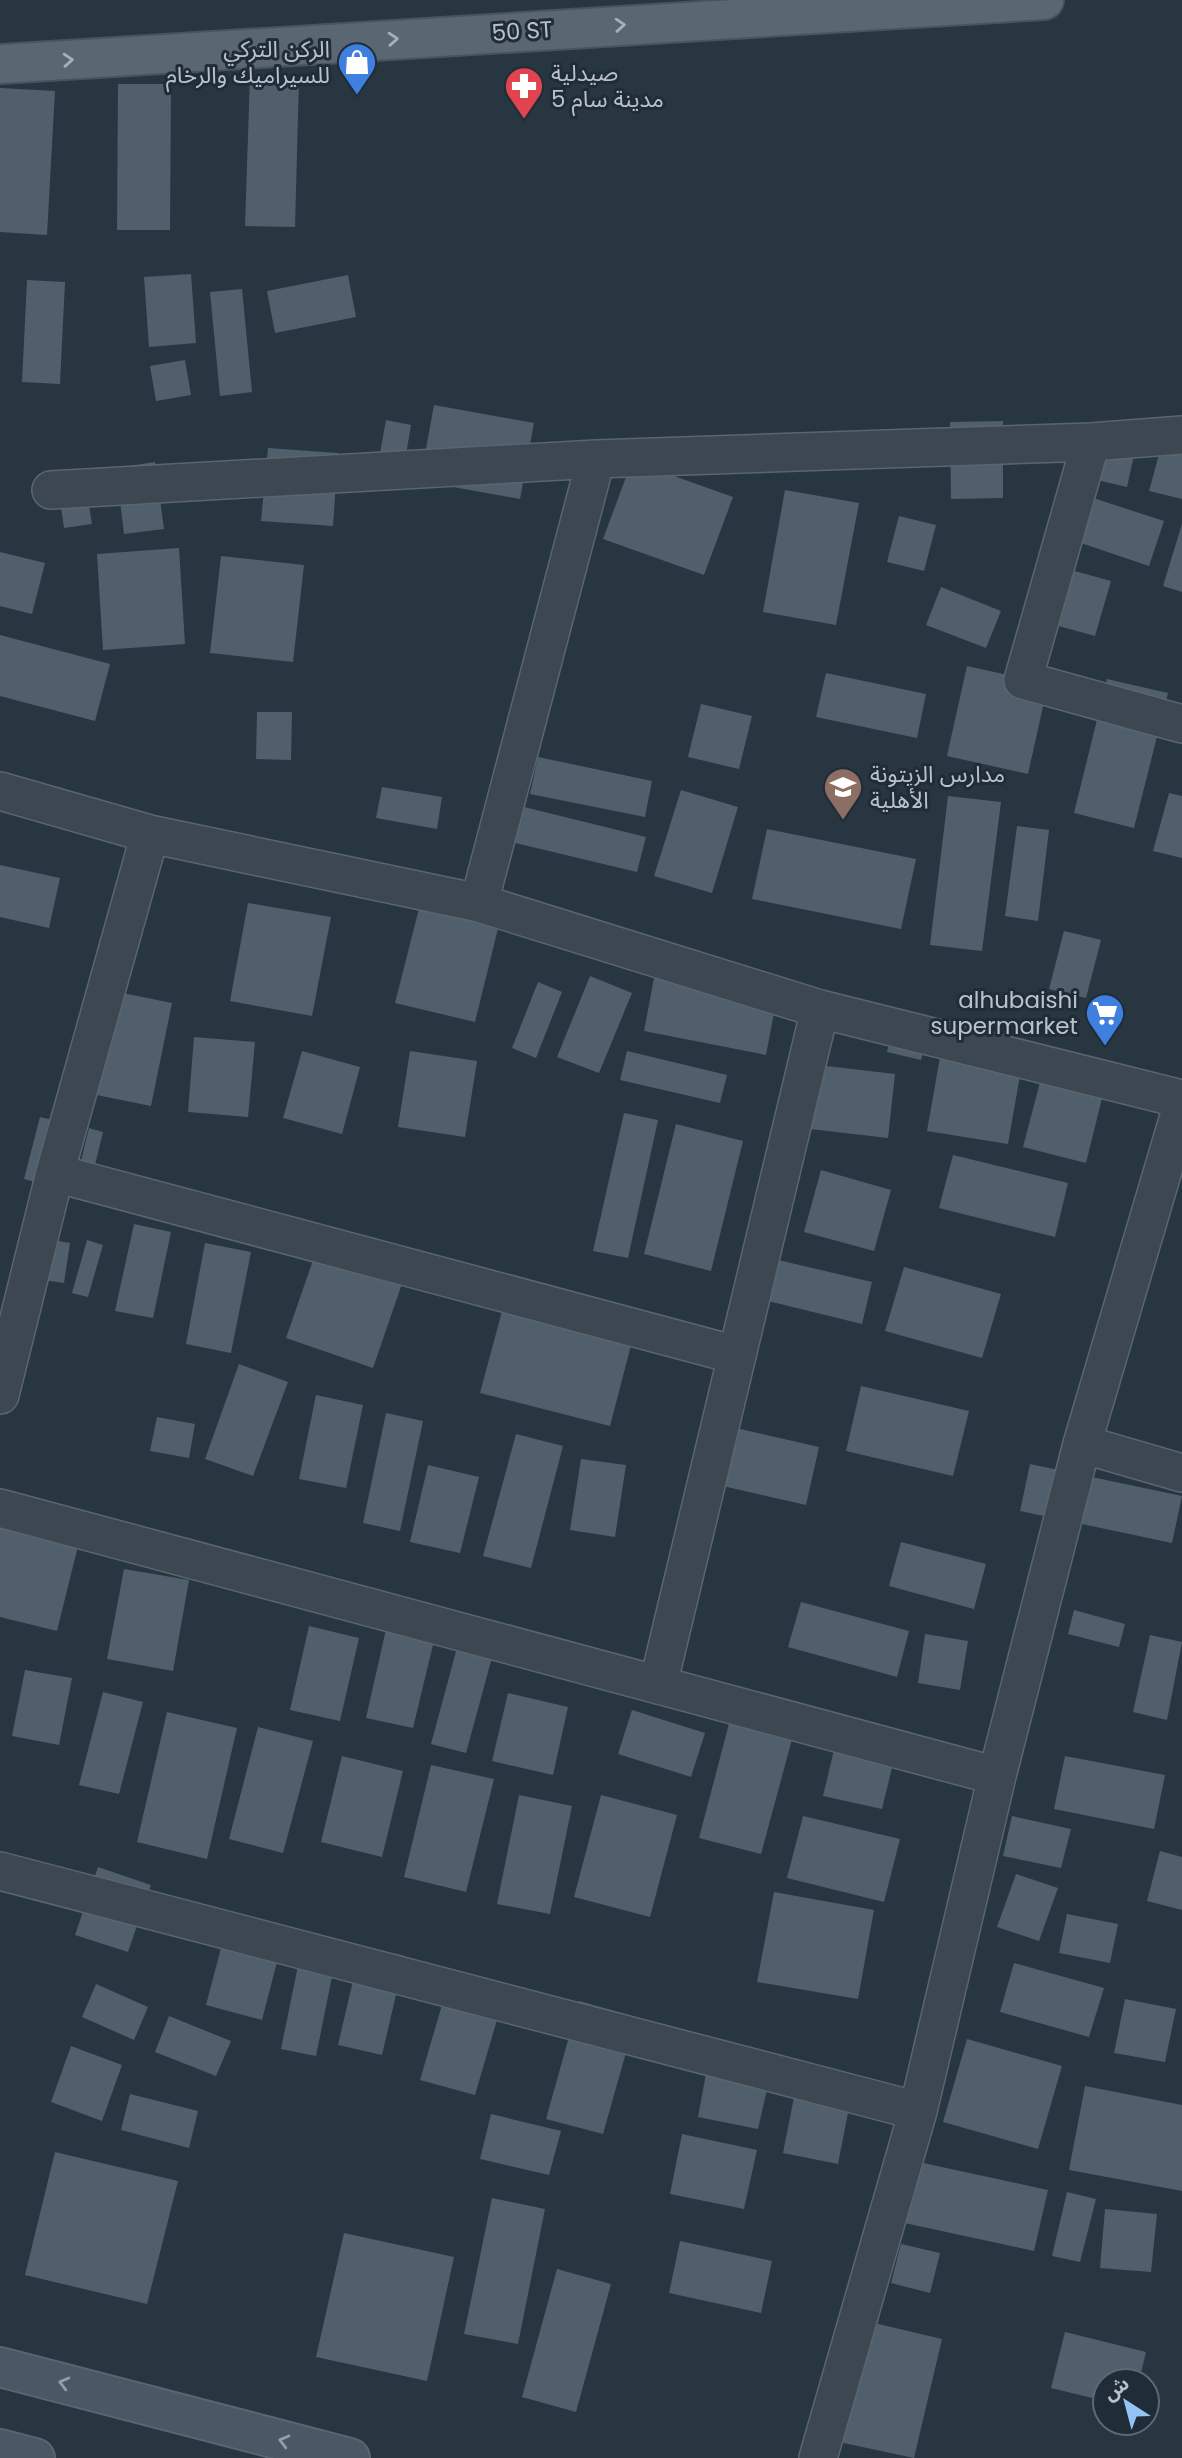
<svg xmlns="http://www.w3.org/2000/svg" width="1182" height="2458" font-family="Poppins,'Noto Sans Arabic',sans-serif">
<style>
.building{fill:#515f6d}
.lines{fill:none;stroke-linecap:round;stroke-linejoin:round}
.street-casing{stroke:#5a656f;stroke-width:40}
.secondary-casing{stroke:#5a656f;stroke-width:42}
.primary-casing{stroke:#49535e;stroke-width:42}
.street{stroke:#3c4752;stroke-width:37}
.secondary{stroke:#4a5765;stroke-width:38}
.primary{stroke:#5a6772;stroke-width:38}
.oneway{stroke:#a6b0ba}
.oneway2{stroke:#929da8}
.labels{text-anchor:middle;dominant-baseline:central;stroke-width:6;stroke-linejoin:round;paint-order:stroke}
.street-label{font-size:23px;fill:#b9c2cc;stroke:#202c38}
.poi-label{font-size:23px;fill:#b9c2cc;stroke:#202c38;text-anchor:end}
</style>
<rect width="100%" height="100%" fill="#283642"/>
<path class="building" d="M250 76 299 78 295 227 245 226Z
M118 84H171L170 230H117Z
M0 88 55 91 47 235 0 232Z
M191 274 196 343 149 347 144 277Z
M348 275 356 317 275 333 267 291Z
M27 280 65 282 60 384 22 382Z
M242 289 252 392 220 396 210 292Z
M185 360 191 395 156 401 150 366Z
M434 405 534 423 520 499 420 481Z
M386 420 411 425 400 490 374 486Z
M1003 421V498L951 499 950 422Z
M1167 425 1182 429V499L1149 491Z
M1099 428 1138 437 1127 487 1088 478Z
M268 448 338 453 333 526 261 521Z
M632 461 733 497 704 575 603 539Z
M155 462 164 529 124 534 116 468Z
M85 481 92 524 64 528 58 486Z
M785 490 859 503 836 625 763 612Z
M1084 495 1164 521 1149 566 1069 539Z
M899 516 936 525 924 571 887 562Z
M1182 524V592L1163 586Z
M179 548 185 644 103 650 97 554Z
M0 552 45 563 32 614 0 606Z
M221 556 304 565 293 662 210 653Z
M1060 567 1111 581 1095 636 1044 622Z
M941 587 1001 611 986 648 926 625Z
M0 635 110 664 95 721 0 696Z
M967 666 1048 684 1028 774 947 756Z
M826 673 926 694 917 738 816 717Z
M1107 679 1168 693 1134 828 1074 813Z
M701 704 752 716 739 769 688 757Z
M257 712H292L291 760 256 759Z
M538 757 652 781 645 817 530 794Z
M382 787 442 797 437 829 376 818Z
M681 790 738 807 712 893 654 876Z
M1169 793 1182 796V858L1153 851Z
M948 796 1001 802 982 951 930 945Z
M516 805 646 837 637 872 507 841Z
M1017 826 1049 830 1038 921 1005 916Z
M767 829 916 859 901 929 752 899Z
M0 865 60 878 49 928 0 917Z
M428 873 507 892 475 1022 395 1003Z
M248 903 331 917 312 1016 230 1001Z
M1064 931 1101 940 1086 998 1049 989Z
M655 973 777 997 766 1055 644 1031Z
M590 976 632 993 599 1073 557 1057Z
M538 982 562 992 536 1058 512 1048Z
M93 987 172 1003 151 1106 72 1090Z
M897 1011 931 1020 921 1060 887 1052Z
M194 1037 255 1042 248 1117 188 1112Z
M302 1051 360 1067 342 1134 283 1118Z
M410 1051 477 1061 465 1137 398 1127Z
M627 1051 727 1075 720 1103 620 1080Z
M940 1057 1021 1070 1008 1144 927 1131Z
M792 1062 895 1074 888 1138 784 1126Z
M1044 1067 1106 1082 1086 1163 1023 1147Z
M624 1113 658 1120 628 1258 593 1251Z
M40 1117 69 1124 53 1187 24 1179Z
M676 1124 743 1141 711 1271 644 1254Z
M89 1128 103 1132 86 1202 72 1198Z
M953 1155 1068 1183 1055 1237 939 1208Z
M821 1170 891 1190 874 1251 804 1232Z
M134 1224 171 1232 153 1318 115 1311Z
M41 1238 70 1243 64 1283 35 1279Z
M87 1240 103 1245 88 1297 72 1293Z
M205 1243 251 1252 231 1353 186 1344Z
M319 1243 406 1272 373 1368 286 1338Z
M774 1259 872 1282 862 1324 764 1300Z
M904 1267 1001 1294 982 1358 885 1331Z
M505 1300 634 1334 610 1426 480 1393Z
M239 1364 288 1382 253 1476 205 1459Z
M861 1386 969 1411 953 1476 846 1451Z
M316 1395 363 1405 346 1488 299 1479Z
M386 1413 423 1421 400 1531 363 1523Z
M157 1417 195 1424 189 1458 150 1451Z
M736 1428 819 1447 806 1505 723 1486Z
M516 1434 563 1446 531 1568 483 1556Z
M581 1459 626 1465 615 1537 570 1530Z
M1030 1464 1182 1496 1172 1543 1020 1511Z
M428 1465 479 1477 460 1553 410 1542Z
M0 1527 78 1546 57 1631 0 1617Z
M901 1542 986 1564 974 1609 889 1586Z
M124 1569 189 1580 173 1671 107 1659Z
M801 1602 909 1631 897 1677 788 1647Z
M1074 1610 1125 1624 1119 1647 1068 1634Z
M389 1616 437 1628 413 1728 366 1718Z
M465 1618 500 1628 466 1753 431 1744Z
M309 1626 359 1638 340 1721 290 1710Z
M925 1634 968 1641 960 1690 918 1683Z
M1150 1635 1182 1642 1167 1720 1133 1712Z
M25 1670 72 1678 59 1745 12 1736Z
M103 1692 143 1702 119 1794 79 1785Z
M508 1693 568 1707 553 1775 492 1761Z
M632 1710 705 1733 691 1777 618 1754Z
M167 1712 237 1728 207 1859 137 1842Z
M731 1716 794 1732 761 1854 699 1838Z
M258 1727 313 1741 283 1853 229 1839Z
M839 1729 898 1743 882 1809 823 1796Z
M342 1756 403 1771 382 1857 321 1842Z
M1065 1756 1165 1775 1154 1829 1054 1809Z
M431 1765 494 1779 466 1892 404 1877Z
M519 1795 572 1806 550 1914 497 1904Z
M601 1795 677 1815 650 1917 574 1897Z
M803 1816 900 1839 884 1902 787 1878Z
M1012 1816 1071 1829 1061 1868 1003 1856Z
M1160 1851 1182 1857V1910L1147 1901Z
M98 1867 151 1885 128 1952 75 1935Z
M1016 1874 1058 1888 1039 1941 997 1927Z
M774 1892 874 1910 858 1999 757 1982Z
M1067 1914 1118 1924 1110 1963 1059 1953Z
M303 1941 338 1947 316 2056 281 2049Z
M361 1946 405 1956 382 2055 338 2045Z
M221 1948 277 1962 262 2020 206 2005Z
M1014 1963 1104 1988 1089 2037 1000 2012Z
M96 1984 148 2007 134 2040 82 2017Z
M444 1998 499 2013 475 2095 420 2080Z
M1125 1999 1176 2009 1165 2062 1114 2053Z
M579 2001 636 2017 603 2134 546 2119Z
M169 2016 231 2041 216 2076 155 2052Z
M967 2039 1062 2066 1038 2149 943 2122Z
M71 2046 122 2065 102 2121 51 2102Z
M707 2068 769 2081 758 2129 698 2117Z
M797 2082 852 2092 838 2164 783 2153Z
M1085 2086 1182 2105V2191L1069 2170Z
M130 2094 198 2111 189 2148 121 2130Z
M491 2114 561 2131 549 2175 480 2159Z
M682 2134 757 2150 744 2209 670 2194Z
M55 2152 178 2181 147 2304 25 2275Z
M914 2161 1048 2190 1034 2251 900 2222Z
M1067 2192 1096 2199 1080 2262 1052 2256Z
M492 2198 545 2209 518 2344 464 2334Z
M1105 2209 1157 2214 1151 2272 1100 2268Z
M344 2233 454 2257 427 2381 316 2357Z
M680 2241 772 2261 761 2313 669 2293Z
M901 2244 940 2253 930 2293 891 2283Z
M557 2269 611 2284 576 2412 522 2397Z
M840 2315 942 2339 914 2458 811 2436Z
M1065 2332 1146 2352 1139 2381H1105V2401L1051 2388Z"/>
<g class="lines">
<g class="street-casing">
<path id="street" d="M1091 442 1023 680 1182 724
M51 490 596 459
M0 791 150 834 479 903 820 1009 1182 1099
M479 903 596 459 1091 442 1182 435
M55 1173 736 1355
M0 1395 55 1173 150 834
M1082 1444 1182 1473
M0 1508 997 1776
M658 1685 820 1009
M0 1871 918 2111
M818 2458 918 2111 997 1776 1082 1444 1182 1106"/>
</g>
<g class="secondary-casing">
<path id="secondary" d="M0 2367 350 2458
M0 2449 35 2458"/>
</g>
<g class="primary-casing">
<path id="primary" d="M0 64 1044 0"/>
</g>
<use href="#street" class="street"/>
<use href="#secondary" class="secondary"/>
<use href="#primary" class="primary"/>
</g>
<defs><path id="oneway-chevron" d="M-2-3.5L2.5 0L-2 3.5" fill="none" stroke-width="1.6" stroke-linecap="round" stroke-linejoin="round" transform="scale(1.75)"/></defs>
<g class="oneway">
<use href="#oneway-chevron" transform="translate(620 25) rotate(-4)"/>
<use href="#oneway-chevron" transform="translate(393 39) rotate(-4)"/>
<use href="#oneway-chevron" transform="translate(68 60) rotate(-4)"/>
</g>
<g class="oneway2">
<use href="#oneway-chevron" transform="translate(64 2383) rotate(-165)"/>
<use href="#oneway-chevron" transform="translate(284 2441) rotate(-165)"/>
</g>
<defs>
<g id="shop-pin" transform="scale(2.0125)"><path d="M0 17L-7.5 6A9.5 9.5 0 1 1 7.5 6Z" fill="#3f7fe0" stroke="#202c38"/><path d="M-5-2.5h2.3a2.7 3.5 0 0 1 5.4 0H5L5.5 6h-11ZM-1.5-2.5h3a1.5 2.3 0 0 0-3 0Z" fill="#fff"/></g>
<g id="pharmacy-pin" transform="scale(2.0125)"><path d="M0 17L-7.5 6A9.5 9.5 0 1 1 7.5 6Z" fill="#e0444e" stroke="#202c38"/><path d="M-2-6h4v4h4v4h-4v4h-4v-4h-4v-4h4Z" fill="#fff"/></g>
<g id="school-pin" transform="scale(2.0125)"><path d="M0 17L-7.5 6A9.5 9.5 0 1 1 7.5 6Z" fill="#8d6e63" stroke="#202c38"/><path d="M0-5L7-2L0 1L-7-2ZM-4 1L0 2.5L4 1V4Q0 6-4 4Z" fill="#fff"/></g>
<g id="supermarket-pin" transform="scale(2.0125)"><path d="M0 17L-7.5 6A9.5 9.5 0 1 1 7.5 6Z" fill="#3f7fe0" stroke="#202c38"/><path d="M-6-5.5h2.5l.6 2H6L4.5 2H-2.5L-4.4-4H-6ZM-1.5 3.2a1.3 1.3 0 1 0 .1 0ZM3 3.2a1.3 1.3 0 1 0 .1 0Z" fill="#fff"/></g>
</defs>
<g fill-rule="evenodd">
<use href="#shop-pin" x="357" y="62"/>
<use href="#pharmacy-pin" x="524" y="86"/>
<use href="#school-pin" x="843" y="787"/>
<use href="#supermarket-pin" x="1105" y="1013"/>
</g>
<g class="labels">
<g class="street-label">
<text transform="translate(522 31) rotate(-4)">50 ST</text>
</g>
<g class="poi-label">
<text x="330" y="49">الركن التركي<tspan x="330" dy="26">للسيراميك والرخام</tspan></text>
<text x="551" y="73" text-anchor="start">صيدلية<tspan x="551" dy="26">مدينة سام 5</tspan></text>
<text x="870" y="774" text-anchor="start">مدارس الزيتونة<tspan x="870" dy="26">الأهلية</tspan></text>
<text x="1078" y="1000">alhubaishi<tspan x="1078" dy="26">supermarket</tspan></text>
</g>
</g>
<g transform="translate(1126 2402) rotate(324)"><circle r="33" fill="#202c38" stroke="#5d6873" stroke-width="2"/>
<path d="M0-5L12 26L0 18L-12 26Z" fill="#94c4f6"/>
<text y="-10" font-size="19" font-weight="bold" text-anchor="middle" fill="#b9c2cc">ش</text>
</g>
</svg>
